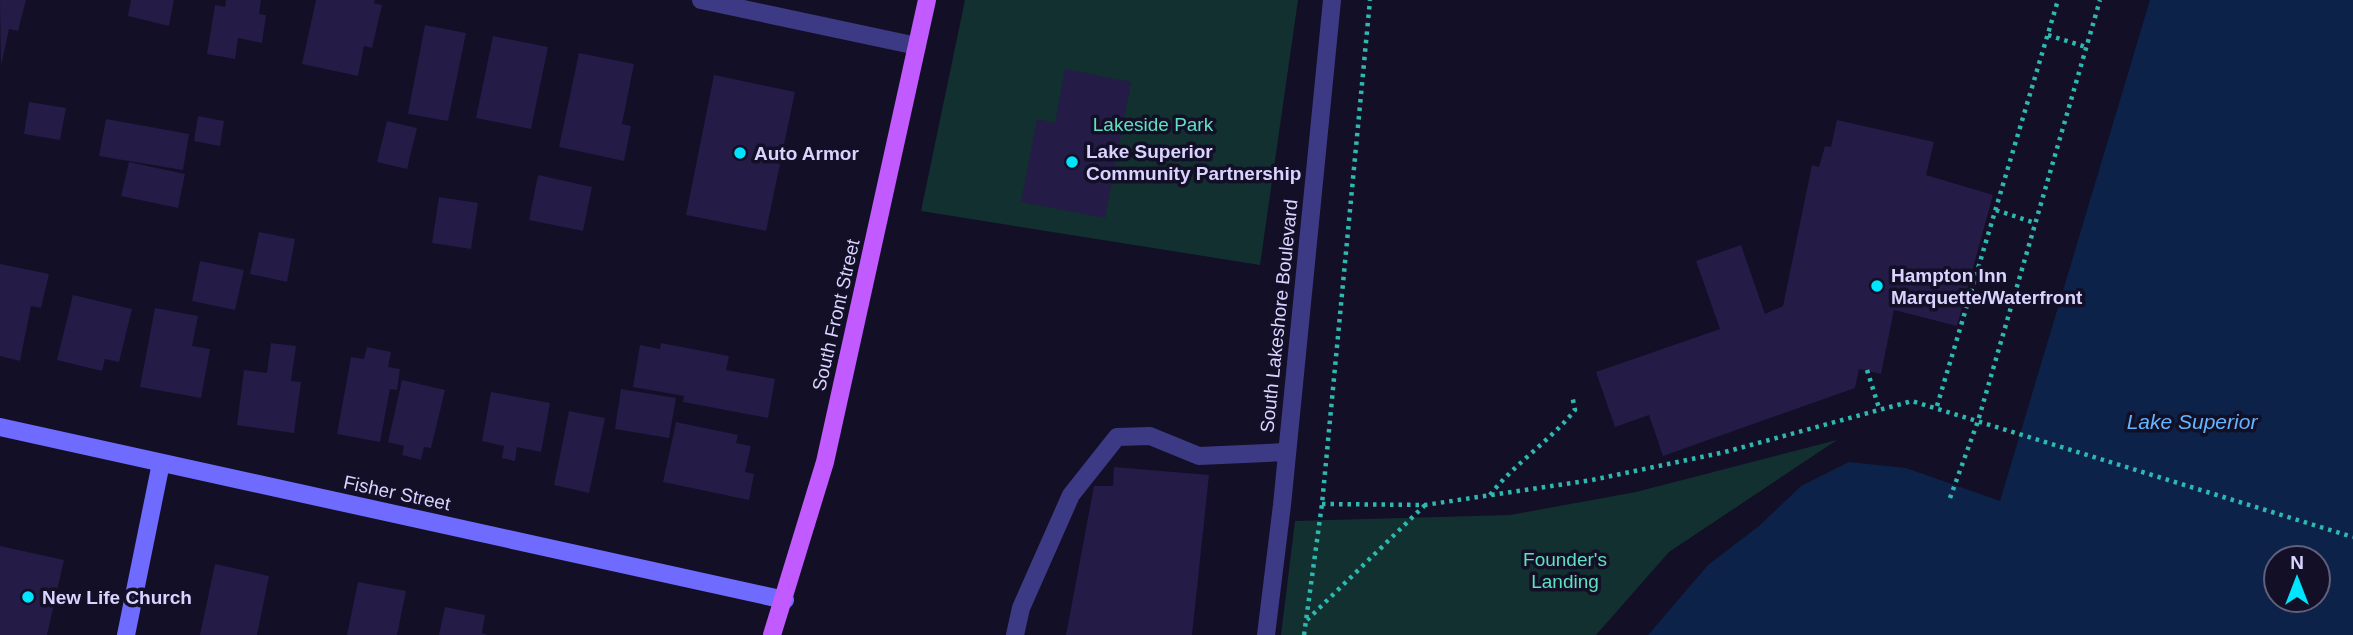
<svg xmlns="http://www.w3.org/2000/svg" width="2353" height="635" font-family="Arial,sans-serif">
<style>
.green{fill:#12302f}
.water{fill:#0c2248;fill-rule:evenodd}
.building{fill:#241b47}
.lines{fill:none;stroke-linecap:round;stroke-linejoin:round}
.path{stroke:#2fb8b0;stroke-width:4.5;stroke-dasharray:3.5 5;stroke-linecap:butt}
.lane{stroke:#3d3a85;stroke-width:18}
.street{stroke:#3d3a85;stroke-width:18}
.secondary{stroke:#6f6bff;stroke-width:18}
.primary{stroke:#c25bff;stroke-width:18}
.poi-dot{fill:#00e5ff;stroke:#130f26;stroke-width:2.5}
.labels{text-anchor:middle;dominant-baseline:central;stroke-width:7;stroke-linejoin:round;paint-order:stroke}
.park-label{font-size:19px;fill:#5fe0c0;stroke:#130f26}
.poi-label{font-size:19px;font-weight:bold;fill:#d9d4ff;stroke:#130f26;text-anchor:start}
.street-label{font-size:19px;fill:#d9d4ff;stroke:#130f26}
.water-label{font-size:21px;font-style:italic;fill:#62b6ff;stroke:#130f26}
</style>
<rect width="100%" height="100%" fill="#130f26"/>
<path class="green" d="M965 0H1298L1260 265 921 211Z
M1837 440 1669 552 1596 635H1281L1295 521 1510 515 1636 492Z"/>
<path class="water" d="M2150 0H2353V635H1648L1708 565 1759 526 1801 486 1849 462 1906 468 2000 501ZM2276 558H2318V600H2276Z"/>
<path class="building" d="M0 0H26L18 31 9 29 1 66Z
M131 0H174L169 26 128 16Z
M226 0H261L259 14 266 15 262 43 238 38 235 59 207 54 215 5 225 7Z
M316 0H375L374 3 382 5 372 48 364 46 358 76 302 64Z
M425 25 466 33 448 121 408 114Z
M493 36 548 47 531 129 476 118Z
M579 53 634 64 622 124 631 126 624 161 559 147Z
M1065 69 1131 82 1105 218 1021 202 1037 119 1055 123Z
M714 75 795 92 766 231 686 215Z
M29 102 66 108 60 140 24 134Z
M198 116 224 121 220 146 194 141Z
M106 119 189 134 183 170 99 156Z
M1837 120 1934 142 1926 175 1993 195 1957 326 1894 310 1881 374 1859 369 1855 388 1663 456 1649 415 1615 427 1596 372 1720 329 1696 261 1741 245 1765 314 1783 306 1812 165 1819 167 1825 146 1831 147Z
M387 121 417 128 407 169 377 162Z
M129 162 185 174 178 208 121 196Z
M538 175 592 187 583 231 529 220Z
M439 197 478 203 471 249 432 243Z
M259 232 295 239 287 282 250 274Z
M200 261 244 270 235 310 192 301Z
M0 264 49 274 41 308 31 306 20 361 0 356Z
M73 295 132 309 119 362 105 359 102 371 57 360Z
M155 308 198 316 192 346 210 349 201 398 140 387Z
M271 343 296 346 291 381 301 382 294 433 237 425 244 370 267 373Z
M661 343 729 356 726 370 775 379 768 418 683 402 684 396 633 387 640 345 660 349Z
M367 347 391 352 388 367 400 369 397 390 390 389 380 442 337 434 351 357 364 359Z
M402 380 445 390 431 448 424 447 421 460 402 455 404 446 388 442Z
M621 389 676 398 669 438 615 429Z
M491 392 550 403 541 452 517 447 515 461 502 458 504 446 482 441Z
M569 411 605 418 589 493 554 485Z
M676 422 738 435 736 443 751 446 745 472 754 474 749 500 663 482Z
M1114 467 1209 475 1192 635H1066L1094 486H1113Z
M0 546 64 560 47 635H0Z
M215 564 269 576 257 635H200Z
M358 582 406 591 397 635H347Z
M445 607 485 615 482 633 488 635H439Z"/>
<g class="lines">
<path class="path" d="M2048 35 2086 47
M1996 210 2035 223
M1867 370 1879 408
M1937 406 2058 0
M1490 495C1515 463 1550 441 1575 410L1572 395
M1950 498 1978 421 2100 0
M1322 504 1425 505 1592 480 1725 452 1912 401 2353 537
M1307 620 1425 505
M1304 635 1322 504 1370 0"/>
<path class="lane" d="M1015 635 1021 608 1071 495 1117 437 1150 436 1199 456 1286 452"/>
<path class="street" d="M701 0 917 46
M1266 635 1282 505 1332 0"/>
<path class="secondary" d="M0 427 785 600
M126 635 161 463"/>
<path class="primary" d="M772 635 825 462 927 0"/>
</g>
<g class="poi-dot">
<circle cx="740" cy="153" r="7"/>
<circle cx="1072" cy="162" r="7"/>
<circle cx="1877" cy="286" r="7"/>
<circle cx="28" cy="597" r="7"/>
</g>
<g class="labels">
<g class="park-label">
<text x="1153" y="124">Lakeside Park</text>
<text x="1565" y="559">Founder's<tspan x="1565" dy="22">Landing</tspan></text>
</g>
<g class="poi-label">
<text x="1086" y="151">Lake Superior<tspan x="1086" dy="22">Community Partnership</tspan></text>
<text x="754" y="153">Auto Armor</text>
<text x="1891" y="275">Hampton Inn<tspan x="1891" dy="22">Marquette/Waterfront</tspan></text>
<text x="42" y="597">New Life Church</text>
</g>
<g class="street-label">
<text transform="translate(836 315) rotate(-77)">South Front Street</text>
<text transform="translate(1279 316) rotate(-84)">South Lakeshore Boulevard</text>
<text transform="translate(397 493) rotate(12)">Fisher Street</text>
</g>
<g class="water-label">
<text x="2192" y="421">Lake Superior</text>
</g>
</g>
<g transform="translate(2297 579)"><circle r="33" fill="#130f26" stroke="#625e7d" stroke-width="2"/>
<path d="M0-5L12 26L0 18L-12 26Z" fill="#00e5ff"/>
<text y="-10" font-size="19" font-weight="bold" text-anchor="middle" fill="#d9d4ff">N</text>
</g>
</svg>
